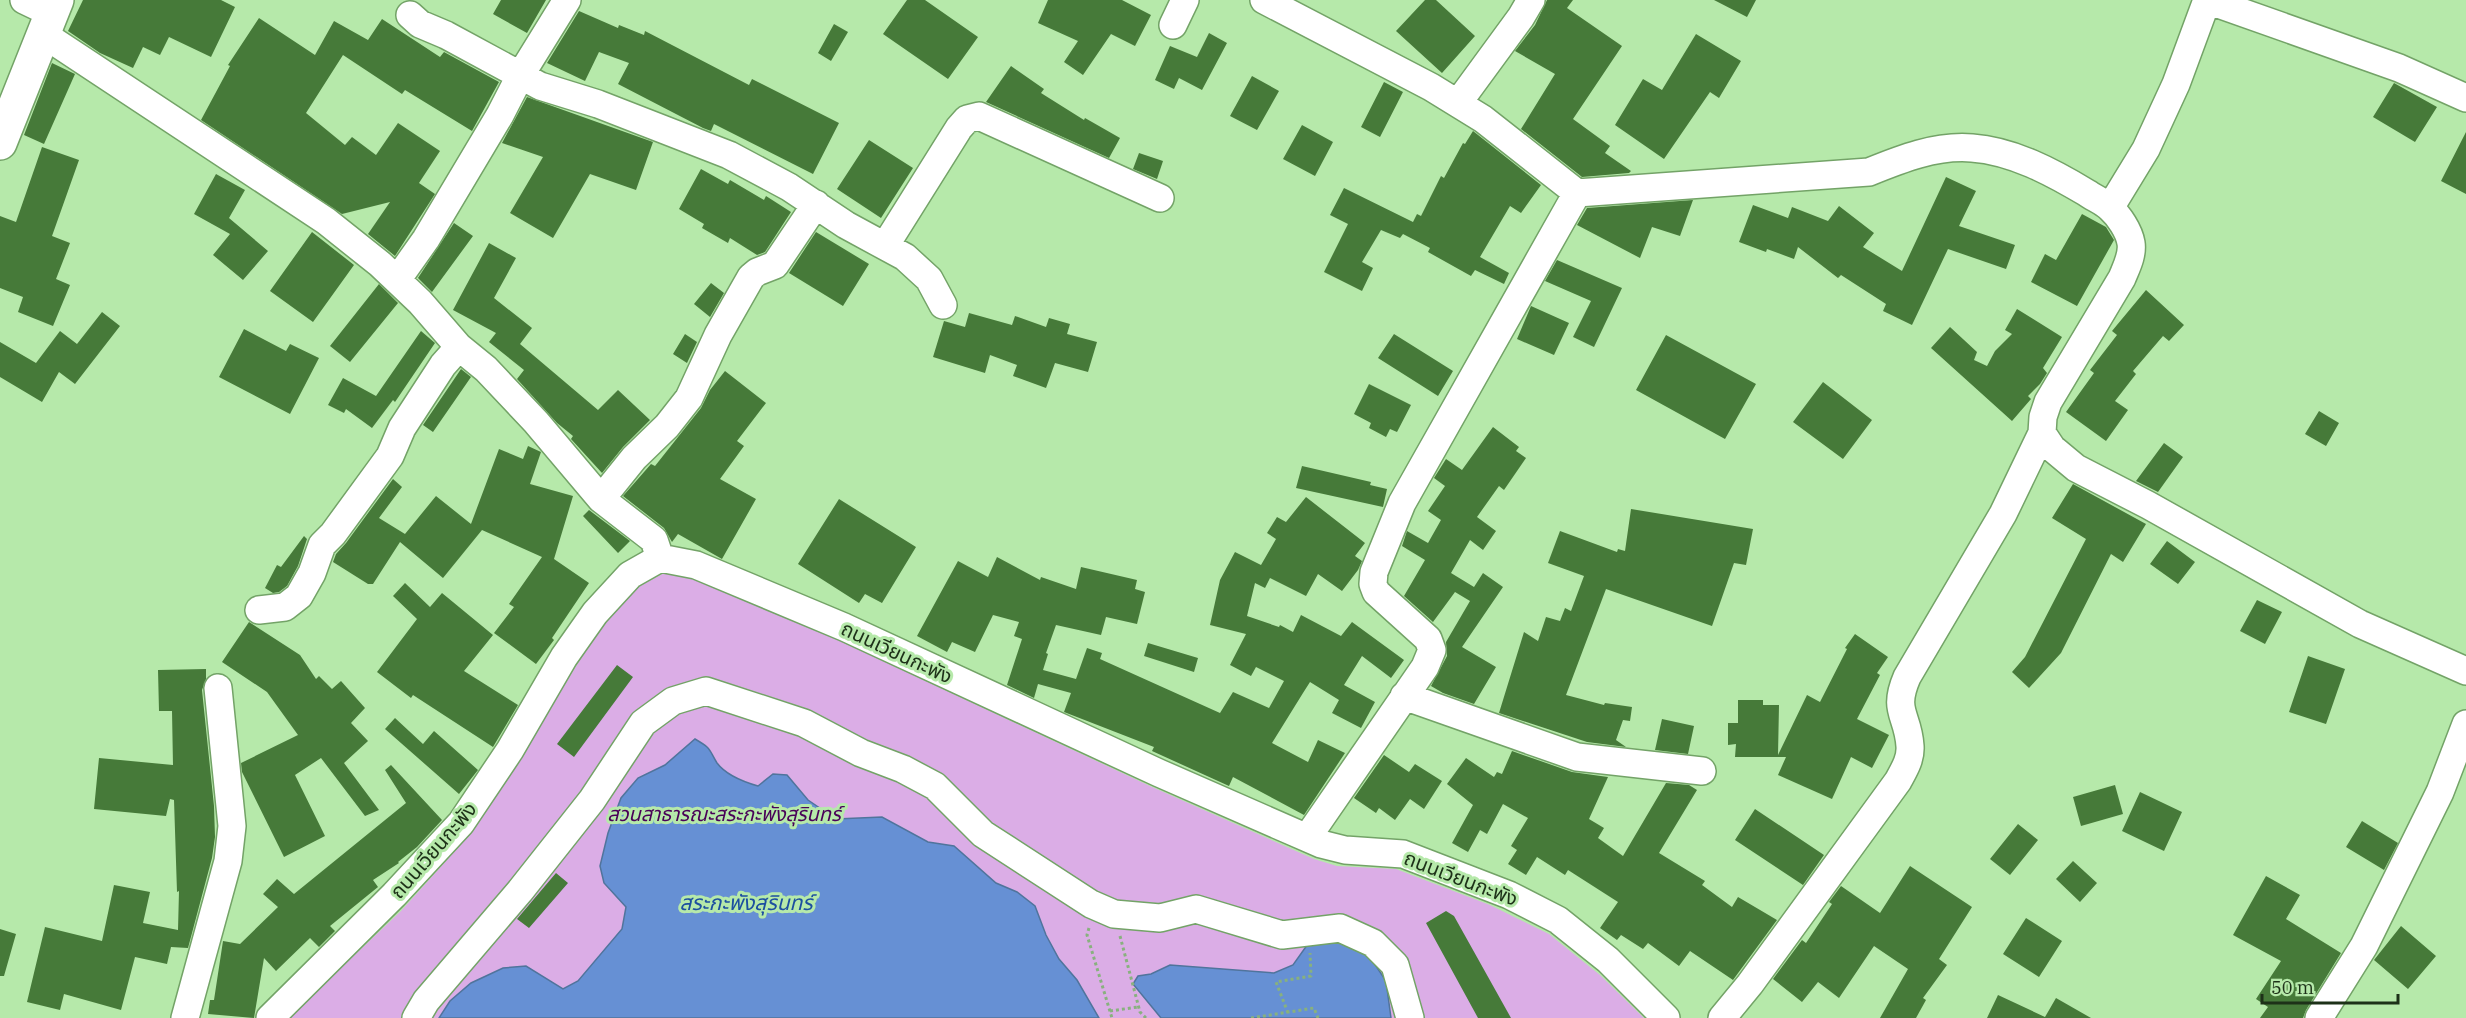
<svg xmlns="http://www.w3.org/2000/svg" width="2466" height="1018" font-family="'IBM Plex Serif','Noto Sans Thai',serif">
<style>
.green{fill:#dbade6}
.water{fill:#6690d4;stroke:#50749c;stroke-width:1.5}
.building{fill:#467a39}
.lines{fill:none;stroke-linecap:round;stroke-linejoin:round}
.minor-casing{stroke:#73a367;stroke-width:30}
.major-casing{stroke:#73a367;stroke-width:36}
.path{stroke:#88b17e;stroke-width:3;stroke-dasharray:3 3;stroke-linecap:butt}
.minor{stroke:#fff;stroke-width:27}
.major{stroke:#fff;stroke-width:33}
.labels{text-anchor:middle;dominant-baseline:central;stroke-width:6;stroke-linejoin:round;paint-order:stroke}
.street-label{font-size:20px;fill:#1d3118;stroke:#b6e9aa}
.park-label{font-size:20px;font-style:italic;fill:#490158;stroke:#b6e9aa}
.water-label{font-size:21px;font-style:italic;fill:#1c4fa0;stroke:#b6e9aa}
</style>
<rect width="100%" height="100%" fill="#b6e9aa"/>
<path class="green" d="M664 573 691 578 834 638 1150 786 1314 859 1337 866 1396 869 1490 905 1549 934 1600 975 1644 1018H288L401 911 473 831 603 623 638 587Z"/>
<path class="water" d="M695 739C712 749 708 748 717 763 726 775 744 782 758 786L773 774 787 775 808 800 836 819 882 817 928 842 954 846 996 883 1017 892 1035 906 1046 935 1059 959 1077 980 1099 1018H439L450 1001 471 983 503 968 526 966 563 989 578 981 622 929 626 907 604 883 600 866 608 833 621 798 638 778 665 765Z
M1338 938 1370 957 1386 981 1391 1018H1161L1133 984 1138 976 1151 974 1170 965 1274 973 1293 965 1310 941Z"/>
<path class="building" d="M83 0H221L235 7 211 57 169 37 160 55 143 47 133 68 100 53 68 31Z
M501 0H546L527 33 493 14Z
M907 0H925L978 37 948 79 883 34Z
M1048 0H1122L1151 15 1135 46 1111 34 1083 75 1064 62 1078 41 1038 23Z
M1425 0H1436L1475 36 1442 73 1396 31Z
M1547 0H1573L1567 8 1622 46 1573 119 1610 146 1605 153 1631 171 1629 173 1582 177 1521 129 1555 74 1515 51 1535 25Z
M1714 0H1756L1747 17Z
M579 11 618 28 619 25 644 35 645 31 749 85 752 79 839 123 813 174 714 124 711 131 703 128 618 84 629 63 599 52 585 81 547 63Z
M259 18 315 55 334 21 368 40 382 19 440 57 444 52 499 82 472 131 405 90 402 94 343 55 306 113 345 145 352 137 376 155 398 123 440 151 419 183 435 194 395 256 368 234 390 202 342 214 201 120 230 66 228 65Z
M834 24 848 32 831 61 818 53Z
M1209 33 1227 43 1202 90 1179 78 1174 89 1155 80 1170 46 1197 57Z
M1696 34 1741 61 1719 98 1710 92 1664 159 1615 125 1643 79 1662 90Z
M52 63 75 74 44 144 24 135Z
M1011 66 1044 89 1041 93 1084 120 1085 118 1120 138 1109 158 986 102Z
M1252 76 1279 91 1257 130 1230 116Z
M1384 82 1403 92 1380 137 1361 127Z
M2394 83 2437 107 2415 142 2373 117Z
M527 97 653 142 636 190 590 174 553 238 510 213 543 157 502 143Z
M1302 125 1333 142 1315 176 1283 159Z
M1473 131 1541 185 1521 213 1510 206 1480 257 1509 273 1504 284 1475 270 1471 276 1428 252 1430 248 1403 234 1400 238 1381 230 1362 262 1373 268 1362 291 1324 272 1348 224 1330 215 1344 188 1413 222 1417 214 1421 216 1441 176 1444 178 1463 143 1465 144Z
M2466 132V194L2441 181Z
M869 140 913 168 881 218 837 189Z
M42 147 79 160 52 236 70 243 56 279 70 285 53 326 18 312 23 297 0 288V216L16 222Z
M1139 153 1163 161 1157 179 1133 169Z
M701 169 728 184 730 180 764 200 766 196 791 212 765 252 757 255 730 238 728 243 702 228 704 224 679 209Z
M216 174 245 190 229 218 268 251 243 280 213 255 230 234 194 214Z
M1946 177 1976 191 1959 226 2015 245 2006 269 1948 249 1912 325 1883 311 1886 304 1841 275 1838 278 1798 247 1794 259 1767 249 1766 252 1739 242 1753 205 1788 218 1792 207 1828 221 1839 206 1874 233 1863 247 1902 271Z
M1693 200 1680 236 1652 227 1640 258 1577 225 1587 208Z
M2082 214 2106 227 2114 240 2077 306 2031 282 2045 254 2056 260Z
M454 223 473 236 432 292 418 278Z
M312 232 354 265 313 322 270 291Z
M816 232 869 264 843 306 789 273Z
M489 243 516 258 494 298 532 328 520 344 598 410 618 390 650 420 623 447 602 473 571 439 573 436 557 423 517 379 524 370 489 342 496 333 453 310Z
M1557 260 1622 288 1594 347 1573 337 1591 301 1545 281Z
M711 283 724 293 710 317 694 304Z
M379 284 398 303 350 362 330 346Z
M2146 290 2184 325 2169 341 2163 336 2133 371 2136 374 2115 401 2128 410 2106 441 2066 412 2094 373 2090 370 2117 335 2112 331Z
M1531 306 1569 323 1554 355 1517 339Z
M2017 309 2062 337 2043 368 2047 373 2040 384 2028 396 2031 399 2012 421 1931 348 1950 327 1977 352 1974 360 1987 366 1995 351 2012 334 2005 330Z
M102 312 120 326 75 384 59 372 42 402 0 377V342L36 363 60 331 77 344Z
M969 313 1012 325 1015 316 1046 327 1049 318 1070 324 1067 334 1097 342 1088 372 1055 363 1046 388 1013 376 1017 365 990 355 985 373 933 357 944 321 965 327Z
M244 329 286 351 290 344 319 358 290 414 219 377Z
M421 331 435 343 395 402 393 400 372 428 346 409 344 413 328 405 343 378 376 396Z
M685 334 697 342 687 363 673 354Z
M1394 334 1453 371 1438 396 1378 358Z
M1666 335 1756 384 1725 439 1636 390Z
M461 369 471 377 433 432 423 425Z
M725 371 766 403 737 441 744 446 720 479 756 499 722 559 678 534 672 542 664 528 623 496 651 464 655 466 701 408 710 390Z
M1823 382 1872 420 1843 459 1793 422Z
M1369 384 1411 405 1397 432 1390 429 1386 437 1369 428 1371 423 1354 414Z
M2319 411 2339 423 2326 446 2305 434Z
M1493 427 1519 447 1516 451 1526 458 1504 490 1499 486 1477 517 1496 531 1483 550 1470 540 1451 573 1474 587 1483 573 1503 587 1462 647 1496 667 1474 704 1443 693 1431 686 1447 656 1446 642 1470 601 1455 592 1433 622 1404 596 1425 560 1402 546 1407 531 1428 543 1441 520 1428 511 1445 486 1434 478 1446 459 1462 470Z
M2164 443 2183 457 2158 492 2136 481Z
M528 446 541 452 530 484 573 496 554 559 589 583 552 638 554 640 536 664 494 633 514 607 509 604 542 557 482 530 443 578 400 542 373 584H368L333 562 336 554 346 543 393 479 402 487 379 518 405 534 436 496 471 524 499 449 523 459Z
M1302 466 1371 482 1370 485 1387 489 1383 507 1296 488Z
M2073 484 2146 524 2123 562 2111 554 2061 653 2029 688 2012 672 2025 657 2086 539 2052 518Z
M1306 497 1365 543 1355 556 1362 561 1358 570 1342 591 1318 574 1306 596 1270 578 1265 588 1255 583 1247 616 1279 627 1280 625 1293 632 1301 615 1341 636 1352 622 1404 660 1391 678 1362 656 1344 685 1375 702 1361 728 1332 713 1339 700 1310 682 1303 693 1272 743 1308 762 1318 740 1345 753 1304 815 1233 777 1229 786 1152 751 1154 747 1064 712 1071 693 1038 684 1034 698 1007 685 1022 639 1014 636 1019 622 993 615 975 652 952 642 947 652 917 636 958 561 988 577 997 557 1040 580 1041 577 1076 589 1081 567 1137 580 1135 589 1145 592 1137 624 1106 617 1101 635 1056 625 1046 653 1048 654 1043 670 1076 679 1087 648 1102 653 1100 659 1220 713 1233 692 1269 708 1284 681 1256 667 1251 676 1230 665 1246 634 1210 625 1220 580 1235 552 1261 565 1276 539 1267 533 1277 517 1286 522Z
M839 499 916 547 882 603 865 594 859 603 798 564Z
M1631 509 1753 529 1746 565 1734 563 1712 626 1606 589 1566 695 1604 705 1605 703 1632 707 1630 721 1623 720 1616 740 1626 747 1587 742 1499 713 1524 632 1538 641 1546 617 1560 621 1565 608 1571 611 1584 576 1548 563 1560 531 1617 552 1618 549 1625 551Z
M589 510 630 541 618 553 583 516Z
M304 536 307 539 298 566 287 586 279 592 273 593 265 588 277 565 281 567Z
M2167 541 2195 562 2178 584 2150 564Z
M405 583 430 607 442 593 493 635 464 671 518 705 493 747 413 695 411 698 377 672 417 619 393 596Z
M2257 600 2282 612 2265 644 2240 631Z
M249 622 300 655 316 679 319 676 332 689 341 681 365 708 351 723 368 741 344 763 379 810 365 816 321 758 295 775 325 836 284 857 242 772 241 763 298 735 267 692 222 662Z
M1855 634 1888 657 1877 673 1880 675 1857 719 1889 735 1872 768 1851 757 1832 799 1778 775 1786 757H1735L1736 744 1728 745V723H1738V700H1763V705H1779L1778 755 1807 695 1820 702 1847 649 1845 648Z
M1148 643 1198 658 1194 672 1144 656Z
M2308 656 2345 669 2326 724 2289 712Z
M617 665 633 677 574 757 557 744Z
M206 669V679L202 690 214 806 215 837 212 858 188 948 171 947 167 964 135 957 121 1010 64 994 60 1010 27 1002 45 927 102 941 114 885 150 892 143 923 178 930 179 891 177 892 174 800 170 799 166 816 94 809 99 758 173 765 172 711H159L158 670Z
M395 718 423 744 434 731 478 770 459 794 385 729Z
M1662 719 1694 726 1688 754 1655 750Z
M1512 751 1572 772 1608 777 1589 819 1604 828 1598 838 1623 856 1666 783 1689 785 1697 790 1659 853 1705 881 1702 885 1732 907 1738 897 1777 920 1733 980 1690 951 1679 966 1648 943 1643 949 1621 935 1617 940 1600 928 1618 902 1568 870 1565 875 1537 857 1526 875 1508 864 1517 850 1511 846 1528 818 1503 804 1487 834 1480 830 1468 852 1452 843 1473 805 1447 784 1466 758 1494 777 1497 772 1502 774Z
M1384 755 1409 772 1415 764 1442 781 1424 809 1410 799 1395 820 1379 808 1376 813 1354 798Z
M391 765 442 820 417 847 398 862 399 863 373 880 378 887 330 926 335 931 319 947 310 938 276 971 264 958 254 1018 208 1014 210 1000H214L223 941 240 944 278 907 263 894 277 879 294 894 406 803 385 770Z
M2115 785 2123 814 2081 826 2073 797Z
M2140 792 2182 812 2164 851 2122 831Z
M1755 809 1824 855 1803 885 1735 840Z
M2362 821 2398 843 2384 870 2346 847Z
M2018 824 2038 840 2010 875 1990 859Z
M2073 861 2097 883 2080 902 2056 879Z
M1910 866 1972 907 1939 959 1947 965 1923 998 1926 1000 1916 1018H1880L1908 969 1874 946 1839 998 1818 982 1802 1002 1773 979 1802 940 1806 943 1832 904 1829 902 1841 886 1880 913Z
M556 873 568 883 529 928 517 919Z
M2266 876 2300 895 2286 919 2341 953 2306 1010 2303 1018H2260L2268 1007 2256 999 2281 961 2233 935Z
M1446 911 1454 916 1511 1018H1478L1426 923Z
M2026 918 2062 941 2039 977 2003 954Z
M2401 926 2436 956 2408 989 2374 960Z
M0 929 16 934 4 976H0Z
M1998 995 2045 1017 2056 998 2091 1018H1987Z"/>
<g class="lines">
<g class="minor-casing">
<path id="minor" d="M24 0 51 13
M1264 0 1431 87 1483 119 1577 193
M410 15 420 24 446 35 540 86 598 104 729 155 789 187 846 225 905 257 929 279 943 305
M1173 25 1185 0
M43 34 326 221 380 264 420 302 459 347 486 369 536 422 601 499 654 540 660 558
M1458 103 1521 17 1531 0
M2110 208 2146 149 2176 84 2207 0 2399 68 2466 98
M885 246 959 128 967 119 979 116 1160 198
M397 280 426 239 500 115 520 76 567 0
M601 499 634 458 667 426 689 398 718 335 751 277 757 272 775 265 816 204
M259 610 285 607 299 596 312 573 322 545 333 534 390 456 402 428 443 365 459 347
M1404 696 1577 757 1702 771
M1307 838 1425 667 1432 650 1428 639 1376 592 1373 584 1374 572 1402 503 1577 193 1869 172C1901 159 1936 145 1972 148 2013 151 2052 172 2087 193 2094 198 2104 202 2110 208 2119 216 2129 231 2131 243 2133 255 2126 268 2122 278L2048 402 2043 417 2042 433 2052 448 2076 468 2148 505 2360 624 2466 671
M185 1018 228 861 232 826 218 688
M270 1018 394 895 461 823 510 750 564 657 595 613 630 575 660 558 696 565 844 627 1159 773 1321 844 1345 850 1403 854 1509 895 1558 920 1608 960 1666 1018
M416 1018 426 1001 520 891 592 800 643 723 673 701 706 691 804 723 861 753 903 769 935 786 983 834 1091 904 1114 914 1160 918 1196 909 1282 935 1340 928 1373 943 1395 965 1410 1018
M1722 1018 1750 984 1898 781C1904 770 1911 759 1910 746 1908 714 1892 712 1907 677L2003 514 2042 433
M2319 1018 2364 946 2440 792 2466 724"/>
</g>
<g class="major-casing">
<path id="major" d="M0 143 57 0"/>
</g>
<path class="path" d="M1089 928 1087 935 1112 1018
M1120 936 1140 1012 1146 1018
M1110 1011 1138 1007
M1288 1013 1276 982 1311 976 1310 953
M1251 1018 1314 1008 1318 1018"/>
<use href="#minor" class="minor"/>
<use href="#major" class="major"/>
</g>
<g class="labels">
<g class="street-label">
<text transform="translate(897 652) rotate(25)">ถนนเวียนกะพัง</text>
<text transform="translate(433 850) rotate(-49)">ถนนเวียนกะพัง</text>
<text transform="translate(1461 878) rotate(21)">ถนนเวียนกะพัง</text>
</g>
<g class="park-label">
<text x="724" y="813">สวนสาธารณะสระกะพังสุรินทร์</text>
</g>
<g class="water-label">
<text x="746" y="902">สระกะพังสุรินทร์</text>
</g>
</g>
<path d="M2262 994v9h136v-9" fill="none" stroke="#1d3118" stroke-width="3"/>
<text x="2271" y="994" font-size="18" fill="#1d3118" stroke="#b6e9aa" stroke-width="4.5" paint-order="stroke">50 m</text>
</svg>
